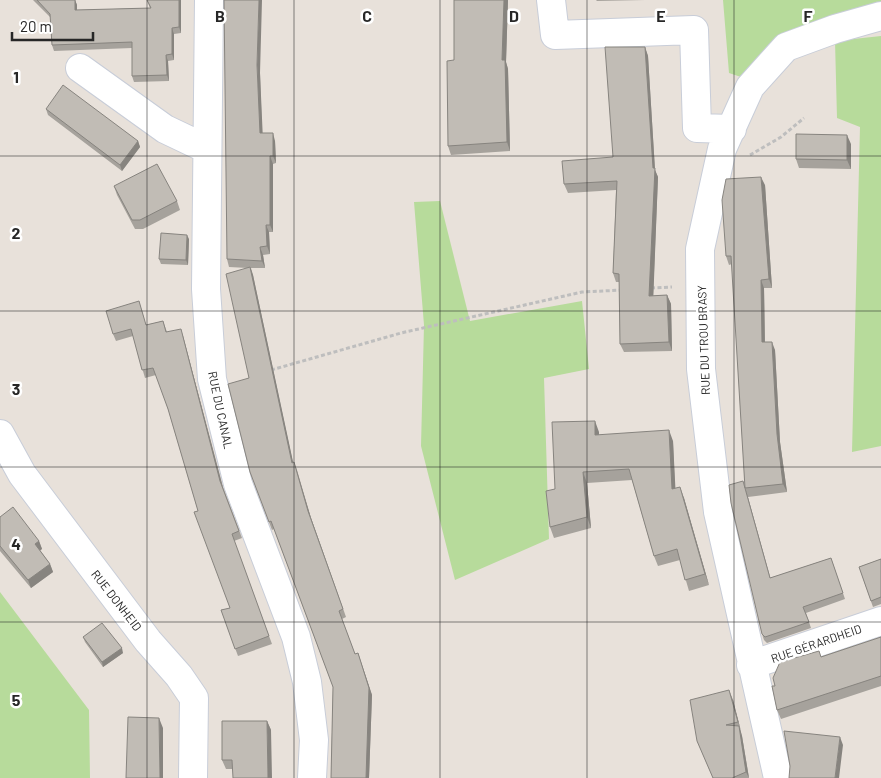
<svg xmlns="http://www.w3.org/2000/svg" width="881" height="778" font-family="Barlow,sans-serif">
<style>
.green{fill:#b7db9b}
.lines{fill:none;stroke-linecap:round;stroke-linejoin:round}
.minor-casing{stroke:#c8cdd8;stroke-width:30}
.path{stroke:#bebebe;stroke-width:3;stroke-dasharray:4 2.5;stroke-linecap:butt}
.minor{stroke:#fff;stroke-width:28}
.wall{fill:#a6a29c}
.shaded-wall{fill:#87847f}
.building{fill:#c1bcb5;stroke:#87847f}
.grid{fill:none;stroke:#272727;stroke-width:1;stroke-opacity:0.55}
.labels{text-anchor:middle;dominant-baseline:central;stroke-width:5;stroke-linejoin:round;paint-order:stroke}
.street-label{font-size:12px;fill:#272727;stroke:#fff}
.grid-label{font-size:16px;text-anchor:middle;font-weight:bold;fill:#272727;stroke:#fff;stroke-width:5;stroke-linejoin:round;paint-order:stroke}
</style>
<rect width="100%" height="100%" fill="#e8e1da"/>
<path class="green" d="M723 0H881V5L769 44 744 78 729 73Z
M881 36V446L852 452 860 127 837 118 835 41Z
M440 201 470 321 582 301 589 369 544 378 549 539 455 580 421 446 424 325 414 202Z
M0 592 89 710 90 778H0Z"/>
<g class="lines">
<g class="minor-casing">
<path id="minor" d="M209 0 206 289 212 379 238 484 296 637 307 682 314 740 312 778
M551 0 555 35 694 30 697 128 732 129
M80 68 165 129 207 149
M0 434 22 474 148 641 179 676 194 698 193 778
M751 665 881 621
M778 778 718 512 701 369 700 249 722 149 750 87 786 47 835 29 881 16"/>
</g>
<path class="path" d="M750 155 781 137 804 118
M651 288 672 287
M271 370 401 333 582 292 623 290"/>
<use href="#minor" class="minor"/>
</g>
<path class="wall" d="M33 0H75L77 5V10L150 8 147 0H181V33L174 34V60L168 61 169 81 134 82 132 76V48L54 51 52 45 51 18Z
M454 0H508L506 62 508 69 510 151 451 155 448 146 454 60Z
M596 0H645L597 1Z
M645 47 648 56 655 170 658 177 653 296 667 295 671 304 672 351 624 352 620 344 619 282H616L613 273 616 190 568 193 564 184 613 157Z
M260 73 262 133 275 141 276 163 273 164V232H269L270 254 263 255 265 268H251L253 275 293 463 294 462 297 470 311 518 346 617 342 619 355 654 358 653 372 695 369 778H331L333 687 274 529 272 530 250 472 248 268 229 267 227 259Z
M46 109 138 141 140 147 122 171 48 115Z
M851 144V169L799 168 796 159Z
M765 185 772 288H764L765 342 775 350 780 442 787 492 748 497 747 494 770 578 831 558 845 599 806 613 811 628 767 643 764 640 762 634 745 487 732 264 729 265 726 256Z
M114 186 177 201 180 210 143 229H135L117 195Z
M189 239 188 265 161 264 159 259Z
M139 301 146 325 163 321 167 332 183 336 223 487 242 538 234 541 272 644 238 656 221 610 230 608 198 511 168 409 156 375 145 378 133 336 116 341 113 334Z
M599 432V435L673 441 675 488 684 498 709 585 689 591 680 560 658 566 654 556 632 480 587 483 591 528 554 538 550 527 555 489Z
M0 517 39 541 42 549 40 550 50 564 53 572 31 588 0 551Z
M881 559V604L873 607 859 567Z
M83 637 123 653 103 667 85 642Z
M881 637V686L781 719 777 710 775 686 821 657Z
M733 700 742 736 749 778H713L697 741Z
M267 721 271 730 233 769H226L222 760Z"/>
<path class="shaded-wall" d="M75 0 77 5V16L75 10Z
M179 0H181V33L179 27Z
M259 0H262L260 73 263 141 260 133 257 65Z
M504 0H508L506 62 508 69 510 151 507 142 502 60Z
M172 28 174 34V60L172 54Z
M645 47 648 56 655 170 658 177 653 305 649 296 653 168Z
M166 55 168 61 169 81 167 75Z
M273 133 275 141 276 163 273 156Z
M847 135 851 144V169L847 160Z
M138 141 140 147 122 171 120 165Z
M270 156 273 164V232L270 225Z
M761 177 765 185 772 288 769 279Z
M266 225 269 232 270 254 267 246Z
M187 235 189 239 188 265 186 260Z
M260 247 263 255 265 268 262 261Z
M250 267 253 275 295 471 292 463Z
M761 280 764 288 765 351 762 342Z
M667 295 671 304 672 351 669 342Z
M181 329 183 336 223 488 220 481Z
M772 342 775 350 780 442 787 492 783 484 777 434Z
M595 421 599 432V446L595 435Z
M669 430 673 441 676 500 672 489Z
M294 462 311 518 346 617 308 511Z
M583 472 587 483 591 528 587 517Z
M680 487 684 498 709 585 705 574Z
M745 488 747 494 772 584 770 578Z
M39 541 42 549 38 552 35 544Z
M50 564 53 572 31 588 28 580Z
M122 648 123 653 103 667 102 662Z
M358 653 372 695 369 778H366Z
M729 690 733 700 741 731 738 722Z
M159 718 163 728V778H160Z
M267 721 271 730 272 778H268Z
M739 726 742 736 749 778 746 772Z
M840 737 843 745 839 778H835Z"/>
<path class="building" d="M37 0H75V10L151 8 147 0H179V27L172 28V54L166 55 167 75 132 76V42L52 45 50 14Z
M224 0H259L257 65 260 133H273V156H270V225H266L267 246 260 247 262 261 227 259Z
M454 0H504L502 60H505L507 142 448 146 447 61 454 60Z
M605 47H645L653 168H655L649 296 667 295 669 342 620 344 619 274 613 273 617 181 564 184 562 161 613 157Z
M63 85 138 141 120 165 46 109Z
M796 134 847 135V160L796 159Z
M157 164 177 201 140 220H132L114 186Z
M761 177 769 279 761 280 762 342H772L777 434 783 484 745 488 731 256H726L722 200 726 179Z
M161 233 187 235 186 260 159 259Z
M250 267 292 463 294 462 308 511 343 609 339 611 355 654 358 653 369 688 366 778H331L333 687 271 521 269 522 250 472 228 384 249 378 226 274Z
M139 301 146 325 163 321 166 332 181 329 220 481 239 531 232 534 269 636 235 649 221 610 230 608 194 512 198 511 168 409 153 368 142 370 131 329 113 334 106 311Z
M595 421V435L669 430 672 489 680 487 705 574 685 580 677 549 654 556 629 469 583 472 587 517 550 527 546 491 555 489 552 422Z
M743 481 770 578 831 558 843 593 803 607 809 622 765 637 762 634 731 503 729 485Z
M13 507 39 541 35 544 50 564 28 580 0 546V517Z
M881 559V597L871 601 859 567Z
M102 623 122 648 102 662 83 637Z
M881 637V676L777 710 772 686H775L773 678 780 662 819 651 821 657Z
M729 690 738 722 726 725 739 726 746 772 732 778H713L697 741 690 700Z
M128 717 159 718 160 778H126Z
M222 721H267L268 778H233L232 760H222Z
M784 731 840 737 835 778H789L790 766Z"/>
<path class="grid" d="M147 0V778M294 0V778M440 0V778M587 0V778M734 0V778M0 156H881M0 311H881M0 467H881M0 622H881"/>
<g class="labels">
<g class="street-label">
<text transform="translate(703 340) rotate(-92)">RUE DU TROU BRASY</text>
<text transform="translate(221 410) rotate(78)">RUE DU CANAL</text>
<text transform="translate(117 600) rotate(52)">RUE DONHEID</text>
<text transform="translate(816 643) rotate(-19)">RUE GÉRARDHEID</text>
</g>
</g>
<g class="grid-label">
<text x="220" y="22">B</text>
<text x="367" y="22">C</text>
<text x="514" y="22">D</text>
<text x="661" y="22">E</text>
<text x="808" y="22">F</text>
<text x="16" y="83">1</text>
<text x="16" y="239">2</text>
<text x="16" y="395">3</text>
<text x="16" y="550">4</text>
<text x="16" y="706">5</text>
</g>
<path d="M12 32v8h81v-8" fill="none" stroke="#272727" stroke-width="2.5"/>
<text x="20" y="32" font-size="15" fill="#272727" stroke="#ffffff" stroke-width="4" paint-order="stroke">20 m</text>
</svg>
